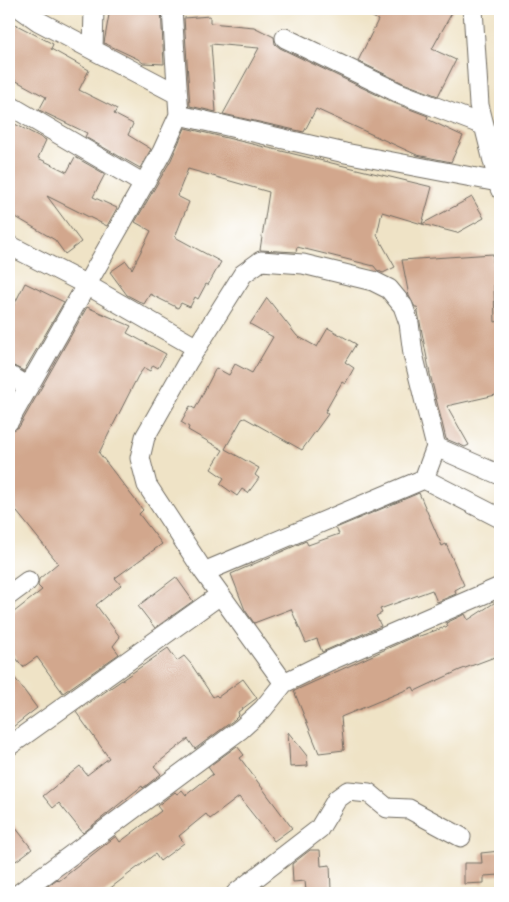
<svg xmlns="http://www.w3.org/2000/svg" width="509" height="902" font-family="'Architects Daughter',sans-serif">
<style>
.building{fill:#d2a78d}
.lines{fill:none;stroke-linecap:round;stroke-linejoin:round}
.minor-casing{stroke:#706b61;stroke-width:21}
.minor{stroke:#fff;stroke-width:19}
</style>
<rect width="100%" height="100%" fill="#fff"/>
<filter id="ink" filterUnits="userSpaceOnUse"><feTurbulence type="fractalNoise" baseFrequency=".02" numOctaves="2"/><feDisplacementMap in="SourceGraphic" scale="10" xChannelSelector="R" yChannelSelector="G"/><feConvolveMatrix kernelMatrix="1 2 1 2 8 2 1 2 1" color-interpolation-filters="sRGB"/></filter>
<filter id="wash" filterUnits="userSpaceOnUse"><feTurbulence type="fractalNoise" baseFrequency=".0096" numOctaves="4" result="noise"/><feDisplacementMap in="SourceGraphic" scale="20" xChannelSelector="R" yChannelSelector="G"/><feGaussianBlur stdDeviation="1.12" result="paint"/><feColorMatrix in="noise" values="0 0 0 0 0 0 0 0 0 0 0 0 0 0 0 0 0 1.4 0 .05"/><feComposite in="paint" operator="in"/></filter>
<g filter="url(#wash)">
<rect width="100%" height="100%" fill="#efe3c6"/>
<g id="blocks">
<path class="building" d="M110 9H161L164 64 143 63 138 59 104 43Z
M358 9H454L432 49 456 60 438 96 403 83 358 61 378 20Z
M210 16V23L254 27 274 37 275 44 280 48 394 103 428 116 427 119 463 136 451 162 417 155 316 109 304 132 223 114 259 48 211 44 216 112 190 106 184 18Z
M9 21 53 44 51 49 89 70 79 90 117 109 114 114 133 124 128 135 151 149 140 168 85 137 87 133 39 110 46 97 9 77Z
M9 121 46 140 38 158 67 172 75 157 105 174 93 197 117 208 107 226 47 196 81 242 65 254 55 240 9 213Z
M185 128 432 187 422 224 382 212 377 235 395 267 383 273 377 270 374 266 297 247 296 252 260 250 269 192 188 169 177 196 189 202 175 237 221 262 208 285 206 284 198 299 195 297 190 307 181 303 178 308 150 294 144 304 127 295 110 272 126 261 132 269 151 231 135 222 171 160Z
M472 197 484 218 457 233 422 224Z
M493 254 495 322 500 321V394L447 406 469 445 465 447 446 439 430 374 417 307H415L409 296 402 260Z
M25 283 64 302 24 371 9 364V315Z
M267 298 297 336 317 347 328 328 356 344 345 362 354 368 345 384 342 382 325 412 328 414 302 450 245 418 242 419 225 449 259 468 255 475 259 478 248 493 242 489 237 496 220 484 224 478 211 469 223 450 188 430 189 427 181 422 190 406 195 409 216 368 229 375 235 364 252 373 273 337 250 324Z
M87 307 131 326 127 333 166 354 158 368 153 365 150 371 144 368 138 376 99 453 143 510 139 514 162 544 115 578 121 585 96 605 120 637 113 646 119 654 63 693 37 657 23 667 9 649V616L42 590 38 586 39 579 58 563 9 502V432L19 427Z
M419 493 442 546 446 544 464 585 455 590 456 594 437 602 432 590 380 609 382 613 376 616 381 626 322 652 317 639 306 643 291 609 254 623 245 610 231 574 306 541 308 545 339 534 336 528Z
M176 577 193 601 155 628 138 606Z
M500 599V655L460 670 415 691 413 687 341 717 344 750 319 753 294 691 417 635V637L448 626 446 623 465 614 468 620Z
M168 648 177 661 184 656 191 664 213 697 216 695 218 697 243 679 257 698 238 712 239 715 234 720 195 749 188 739 154 766 161 774 143 788 142 786 83 833 59 803 53 808 43 796 80 766 87 775 109 758 76 712Z
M9 670 37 708 9 730Z
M288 732 307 756 308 766 290 767Z
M237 746 244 755 240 758 292 828 274 841 239 797 210 819 206 814 179 836 184 843 160 861 155 854 104 893H39L57 879 59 881 116 836 120 842 161 811 157 806 175 792 177 794 182 790 186 795 213 774 208 767Z
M9 819 32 849 16 861 9 851Z
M310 850H320L321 866 330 865 331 890 306 891 305 881 293 882 292 864Z
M500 851V875L484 876V883L464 884V863H482L481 853Z"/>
</g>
</g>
<g filter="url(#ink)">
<use href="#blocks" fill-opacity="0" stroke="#706b61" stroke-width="1"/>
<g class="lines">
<g class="minor-casing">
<path id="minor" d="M21 9 38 21 177 94
M473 9 479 105 500 189
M285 38 399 93 483 125
M93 49 94 9
M9 105 144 184
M179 115 345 153 498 182
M9 245 87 285 197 348
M9 375 27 386
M9 421 162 152 179 115 172 9
M436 447 500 475
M424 479 500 518
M204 572 424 479 436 447 413 354 409 323 403 306 389 289 373 281 303 264 261 261 243 274 187 363 145 437 140 458 147 485 204 572 284 683
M9 595 28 581
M9 746 220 595
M20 893 241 729 263 709 284 683 329 661 500 587
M236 893 319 829 337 799 348 791 369 793 387 808 409 809 461 837"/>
</g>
<use href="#minor" class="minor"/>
</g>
</g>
<rect width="509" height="902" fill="none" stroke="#fff" stroke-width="30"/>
</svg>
